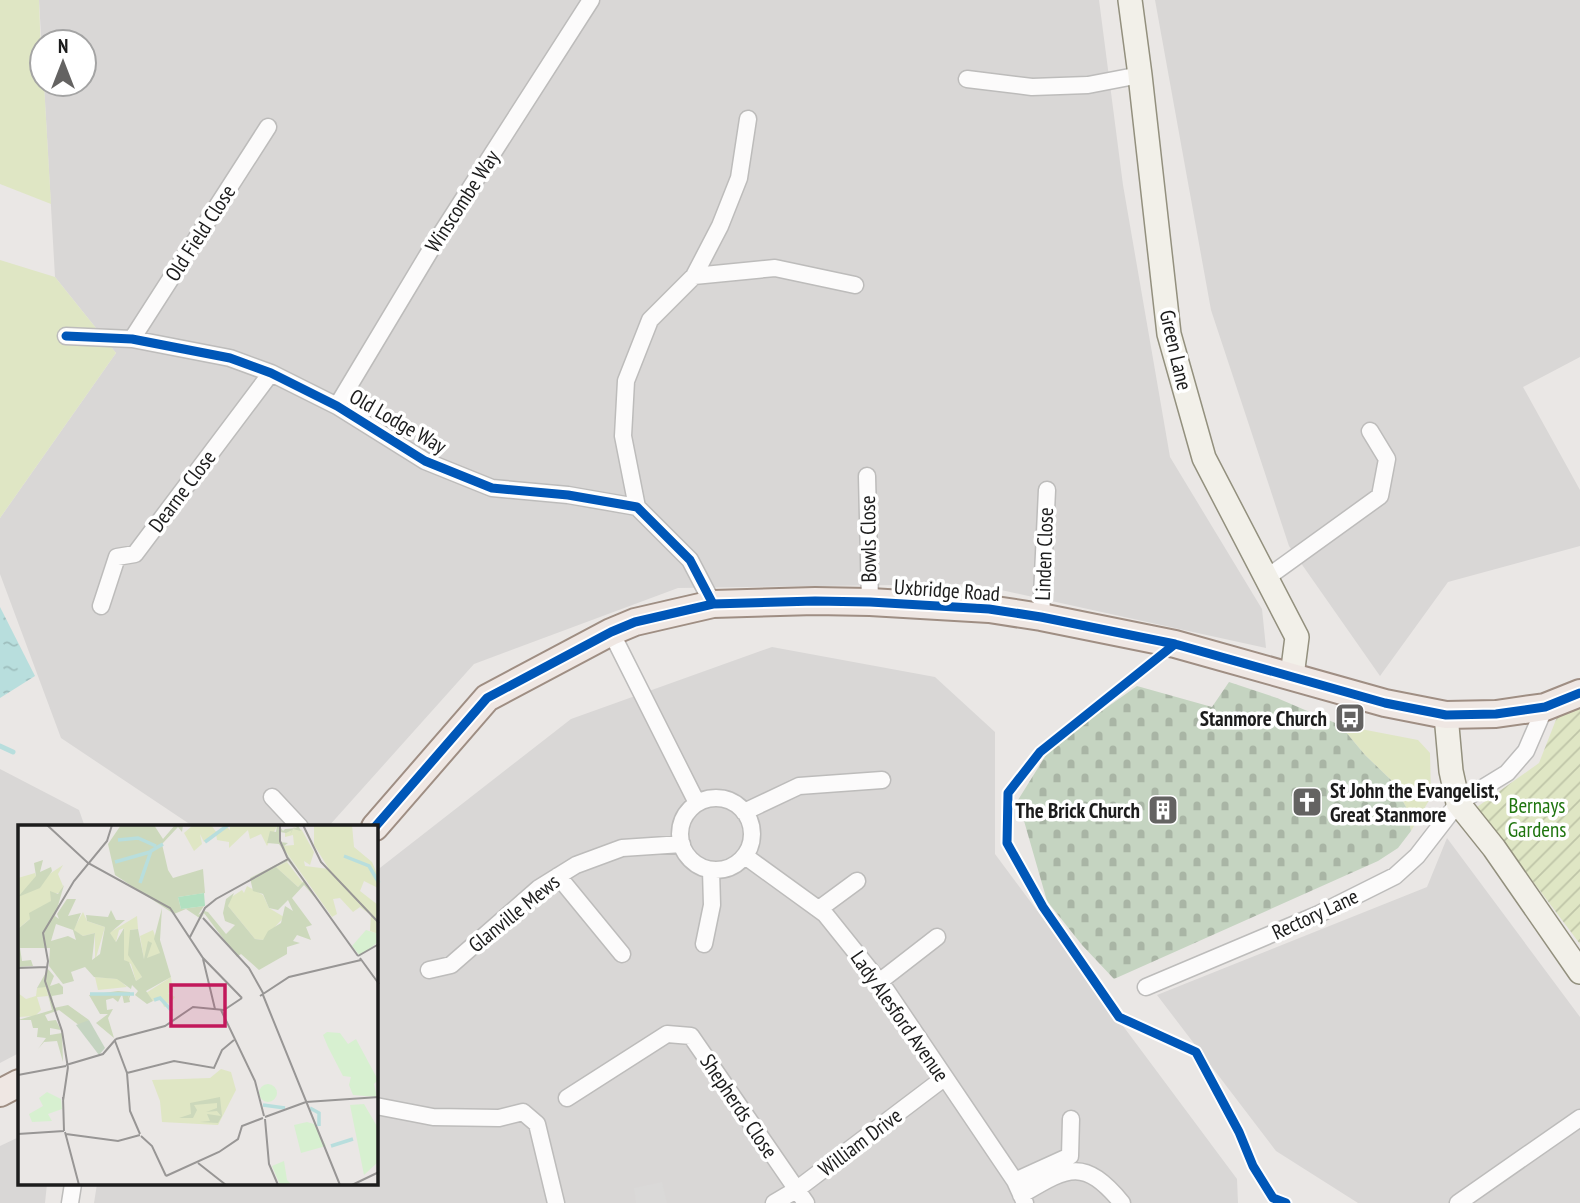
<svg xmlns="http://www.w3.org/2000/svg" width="1580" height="1203" font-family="'PT Sans Narrow',sans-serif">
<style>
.residential{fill:#d9d7d6}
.grass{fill:#dfe6c4}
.cemetery{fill:url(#cemetery-stones)}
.garden{fill:url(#garden-furrows)}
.parking{fill:#dad9d8}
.water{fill:url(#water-ripples)}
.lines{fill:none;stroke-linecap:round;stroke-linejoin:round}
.stream{stroke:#b8dedd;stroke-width:5}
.street-casing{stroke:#bdbcbb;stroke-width:19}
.secondary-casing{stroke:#93907e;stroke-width:26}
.primary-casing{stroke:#9f8e83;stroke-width:30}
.street{stroke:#fcfbfb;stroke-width:16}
.secondary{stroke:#f2f0e9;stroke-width:23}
.primary{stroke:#efe7e3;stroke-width:26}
.cycleway-casing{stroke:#fff;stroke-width:13}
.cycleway{stroke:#0057b8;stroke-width:9}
.labels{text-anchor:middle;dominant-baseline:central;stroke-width:7;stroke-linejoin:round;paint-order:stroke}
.street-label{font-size:21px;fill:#1c1c1c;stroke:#fff}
.poi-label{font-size:21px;font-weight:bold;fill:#1c1c1c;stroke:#fff;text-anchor:end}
.park-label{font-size:21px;fill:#1f750f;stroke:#fff}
.inset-river{fill:none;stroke:#b8dedd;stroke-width:3.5}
.inset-road{fill:none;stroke:#989695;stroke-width:2}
.view{fill:#c2185b;fill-opacity:0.15;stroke:#c2185b;stroke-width:3.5}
.inset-edge{fill:none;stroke:#1c1c1c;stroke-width:3.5}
</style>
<defs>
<pattern id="cemetery-stones" width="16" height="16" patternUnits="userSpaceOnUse" patternTransform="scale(1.75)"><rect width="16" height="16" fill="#c5d4c1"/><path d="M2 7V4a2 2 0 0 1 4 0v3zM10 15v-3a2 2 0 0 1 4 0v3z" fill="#a9b5a5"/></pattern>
<pattern id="garden-furrows" width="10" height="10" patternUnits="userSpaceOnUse" patternTransform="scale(1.75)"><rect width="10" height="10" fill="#dfe6c4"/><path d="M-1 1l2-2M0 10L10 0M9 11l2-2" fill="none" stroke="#bfc5a8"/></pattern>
<pattern id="water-ripples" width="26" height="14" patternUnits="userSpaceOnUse" patternTransform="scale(1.75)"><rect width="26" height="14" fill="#b8dedd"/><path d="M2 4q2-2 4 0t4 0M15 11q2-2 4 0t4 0" fill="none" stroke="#9ebebd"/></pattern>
</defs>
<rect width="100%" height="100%" fill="#eae7e5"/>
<path class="residential" d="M39 0H1099L1123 185 1170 457 1262 609 1266 648 974 584 678 588 474 664 328 827H194L61 738 0 574V518L116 353 55 277 44 84H84V42H42V53Z
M1155 0H1580V357L1523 387 1580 490V546L1448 582 1380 676 1289 546 1211 310Z
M772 647 935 677 995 732V854L1237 1179 1238 1203H94L97 1184H376V871L571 719Z
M0 769 79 810 85 827H19V1053L0 1063Z
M1447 838 1580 1017V1203H1358L1276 1151 1157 995 1427 887Z
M19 1137V1184H47L45 1203H0V1146Z"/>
<path class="grass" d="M0 0H39L42 84H44L51 204 0 184Z
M0 260 55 277 116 353 0 518Z
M1340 725 1418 740 1430 753 1431 797 1411 831 1406 807 1391 780 1365 755Z"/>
<path class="cemetery" d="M1229 682 1277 698 1340 725 1365 755 1391 780 1406 807 1411 831 1398 848 1378 861 1114 979 1082 945 1047 901 1018 800 1051 747 1137 686 1212 707Z"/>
<path class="garden" d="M1580 706V944L1477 807 1539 763 1559 712Z"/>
<path class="parking" d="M662 1182 667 1203H636L634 1188Z"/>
<path class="water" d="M0 607 35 676 0 698Z"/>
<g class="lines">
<path class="stream" d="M0 746 13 752"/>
<g class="street-casing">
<path id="street" d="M967 79 1032 87 1088 85 1140 75
M694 276 775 268 855 285
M66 336 132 339 230 358 271 373 337 406 425 461 492 488 568 495 637 507 690 560 713 604
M132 339 268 127
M337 406 430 251 591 0
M867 476 870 602
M637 507 623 436 626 381 650 320 694 276 720 226 739 178 748 119
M1265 579 1380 496 1387 459 1370 431
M101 606 117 557 135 554 271 373
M1041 617 1047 490
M611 632 697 803
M272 797 300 827
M680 834a36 36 0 1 1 72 0a36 36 0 1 1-72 0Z
M744 812 799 786 882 780
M745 856 825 914 886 990 1015 1181 1025 1203
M558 876 622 954
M819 909 857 881
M704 944 712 905 711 870
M429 970 451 965 539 888 576 865 622 848 682 844
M879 982 937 937
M1146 987 1319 914 1395 876 1417 856 1458 803 1507 773 1526 751 1545 707
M567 1098 667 1034 691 1036 806 1203
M376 1106 433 1117 499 1118 523 1112 537 1124 556 1203
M1015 1181 1070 1156 1071 1119
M1021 1195C1067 1168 1083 1156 1122 1203
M70 1203 73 1184
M774 1203 796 1190 944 1078
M1458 1203 1580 1118"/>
</g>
<g class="secondary-casing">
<path id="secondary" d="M1130 0 1140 75 1169 334 1204 458 1297 637 1292 676
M1446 715 1451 771 1458 803 1494 848 1580 972"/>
</g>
<g class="primary-casing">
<path id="primary" d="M375 827 487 698 611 632 635 622 713 604 815 601 870 602 989 609 1041 617 1175 644 1385 703 1446 715 1496 714 1545 707 1580 693
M0 1093 19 1083"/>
</g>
<use href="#street" class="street"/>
<use href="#secondary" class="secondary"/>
<use href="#primary" class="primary"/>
<g class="cycleway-casing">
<path id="cycleway" d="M66 336 132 339 230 358 271 373 337 406 425 461 492 488 568 495 637 507 690 560 713 604
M1175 644 1040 752 1008 793 1007 843 1043 907 1119 1017 1196 1052 1239 1132 1253 1166 1273 1198 1286 1203
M375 827 487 698 611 632 635 622 713 604 815 601 870 602 989 609 1041 617 1175 644 1385 703 1446 715 1496 714 1545 707 1580 693"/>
</g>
<use href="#cycleway" class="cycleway"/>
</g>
<defs>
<g id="bus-square" transform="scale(1.575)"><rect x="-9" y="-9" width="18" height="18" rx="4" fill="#646362" stroke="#fff"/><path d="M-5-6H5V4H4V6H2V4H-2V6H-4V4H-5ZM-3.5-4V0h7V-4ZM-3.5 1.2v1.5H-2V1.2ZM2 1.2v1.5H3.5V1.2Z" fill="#fff"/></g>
<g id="church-square" transform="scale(1.575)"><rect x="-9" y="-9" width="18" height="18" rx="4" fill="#646362" stroke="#fff"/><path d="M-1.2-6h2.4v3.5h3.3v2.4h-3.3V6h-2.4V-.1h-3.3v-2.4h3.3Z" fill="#fff"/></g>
<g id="building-square" transform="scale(1.575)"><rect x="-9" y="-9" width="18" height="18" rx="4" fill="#646362" stroke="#fff"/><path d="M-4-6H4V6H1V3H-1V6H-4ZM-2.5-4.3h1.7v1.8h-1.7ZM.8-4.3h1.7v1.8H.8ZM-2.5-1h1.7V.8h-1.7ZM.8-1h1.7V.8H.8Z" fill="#fff"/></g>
</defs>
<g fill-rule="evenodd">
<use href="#bus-square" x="1350" y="718"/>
<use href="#church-square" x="1307" y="802"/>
<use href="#building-square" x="1163" y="810"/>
</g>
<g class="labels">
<g class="street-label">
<text transform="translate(462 201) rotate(-57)">Winscombe Way</text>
<text transform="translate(200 233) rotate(-57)">Old Field Close</text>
<text transform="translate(1176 350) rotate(77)">Green Lane</text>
<text transform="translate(398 421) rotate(30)">Old Lodge Way</text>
<text transform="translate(182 491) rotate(-53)">Dearne Close</text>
<text transform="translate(868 539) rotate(-91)">Bowls Close</text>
<text transform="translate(1044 554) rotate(-88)">Linden Close</text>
<text transform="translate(947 590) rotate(4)">Uxbridge Road</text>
<text transform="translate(514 913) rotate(-39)">Glanville Mews</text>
<text transform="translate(1315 914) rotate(-25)">Rectory Lane</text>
<text transform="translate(900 1016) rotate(55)">Lady Alesford Avenue</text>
<text transform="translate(739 1106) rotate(56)">Shepherds Close</text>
<text transform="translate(860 1142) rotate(-37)">William Drive</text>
</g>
<g class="poi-label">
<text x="1327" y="718">Stanmore Church</text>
<text x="1330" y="790" text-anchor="start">St John the Evangelist,<tspan x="1330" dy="24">Great Stanmore</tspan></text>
<text x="1140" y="810">The Brick Church</text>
</g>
<g class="park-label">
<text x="1537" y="805">Bernays<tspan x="1537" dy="24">Gardens</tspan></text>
</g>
</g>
<g transform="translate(18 825)">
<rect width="360" height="360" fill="#eae7e5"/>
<path d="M175 0H193L199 8 208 1 212 5V0L259 1 249 21 243 9 232 14 230 5 211 23V17L199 15 198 9 186 17 182 9 184 19 176 26 166 8ZM271 0 284 5 281 0 296 27 292 40 286 36 287 41 311 44 296 20V0H334L336 22 354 37 360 51V63L346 56 342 66 360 80V109L352 106 353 90 342 82 335 87 322 73 315 74 319 89 314 92 264 21 276 20 275 10 267 12V5L278 4ZM269 37 285 58 280 62 258 42ZM45 40 40 49 45 61 42 68 33 69V76L0 104V53L17 48 22 63 27 52ZM229 61 245 70 251 83 266 92 245 115 237 114 210 81 212 73 224 65 226 68ZM65 87 69 96 87 102 77 136V108L65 111 55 105ZM119 91 120 104 112 105 115 133 124 152 118 156 113 139 106 135V103L101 105 98 117 91 108ZM135 105 143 128 126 135 122 111ZM77 152 100 154 109 162 80 165ZM153 152 155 167 150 168 157 172 152 179 146 177 150 181 146 182 143 174 135 176 128 168ZM28 161 30 171 19 172 23 185 17 191 0 192V168L8 174 18 171 19 163ZM203 244 213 247 218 265 200 300 144 297 142 276 134 255 192 253Z" fill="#dfe6c4"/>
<path d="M103 0H136L145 14 157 0H165L164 7 160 2 144 19 150 45 155 53 185 44 187 68 160 72 163 84 186 81 180 90 186 86 190 87 208 109 217 100 207 96 205 88 208 74 216 68 210 81 237 114 245 115 250 106 263 98 267 81 275 86 270 75 260 85 251 83 245 69 235 66 232 53 269 34 279 45 261 19 249 18 252 6 258 7 259 1 254 0H261L265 6 267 4 279 3 276 0H280L283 6 275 4 272 10 274 5 268 8 262 7 261 14 263 21 262 17 270 18 266 21 269 29 300 76 286 60 274 73 294 100 288 102 293 115 279 110 275 116 282 118 269 122V129L241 145 223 129 219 132 186 88 183 94 168 84 156 89 97 50 90 19ZM270 36 286 56 280 62 258 42ZM25 35 22 47 33 42 34 46 22 63 0 72 18 51 16 38ZM46 60 37 91 41 94 39 89 49 74H58L50 91 63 88 56 105 65 111 77 108 74 135 82 129 87 102 69 96 68 90 90 92 93 85 98 95H107L92 108 98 117 106 103V135L111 137 118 156 124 152 110 130 112 105 120 104 126 134 130 116 134 118 129 133 142 128 136 114 144 83 142 115 153 152 128 166 135 176 129 179 117 170 120 166 114 160 113 164 99 154 76 152 67 142 53 147 56 156 45 159 31 141 32 123H2L4 136 13 135 15 141 0 142V104L12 94 11 88 33 76 32 66 40 69ZM38 99 55 105 58 115 50 111 33 116ZM30 144 36 151 32 161 41 158 45 162V169L34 171 36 183 50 180 71 195 62 201 41 185 27 190 30 196 38 195 43 205 32 203V210L44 208 45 237 39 216 26 217 20 224 28 213 19 212 20 203H15L13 195H0L34 185 28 162 19 163ZM100 166 112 167V174L110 169 112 177 106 178 104 169 100 177 95 173 88 175 89 185 95 184 90 193 96 213 78 198 90 189H82L71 170ZM202 272 204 291 200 298 182 297 192 296 189 289 203 291 199 286 188 287 199 283V278L176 280 179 285 175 293H161L173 289 172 278Z" fill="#ccd8bb" fill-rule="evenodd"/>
<path d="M71 195 87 223 81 230 58 200Z" fill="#c5d4c1"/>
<path d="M348 105 360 109V117L342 131 334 121ZM309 207 322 208 330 219 338 214 360 255 356 259 359 272 335 270 331 260 333 252 325 251 310 222 305 210ZM241 268a9 9 0 1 1 18 0a9 9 0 1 1-18 0ZM29 267 43 274 44 284 30 289 34 296 14 297 11 289 25 281 21 273ZM346 279 360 303V337L346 350 332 280ZM289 297 296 299 308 321 283 328 276 300ZM266 336 269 355 274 360H262L254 341Z" fill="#d7f0d0"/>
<path d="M186 68 187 81 163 84 160 72Z" fill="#b1e0c0"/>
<path class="inset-river" d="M100 15 120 13 138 21M187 17 210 0M326 31 351 41 361 58M97 37 132 27M122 58 133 26 145 19M72 169H116M136 175 142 173 154 186M245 280 267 283M292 283 301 288V301M313 321 335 314"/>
<path class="inset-road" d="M29 0 70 38 152 83 185 133 224 173M262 0V16L269 32 340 131M285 0 303 37 361 98M185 93 231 143 245 168M172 112 187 83 198 74 270 34M340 131 361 119M342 133 361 159M185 134 197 184M0 143 29 142M245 170 322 360M242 171 271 152 343 135M203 185 237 256 246 291M98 214 147 201 175 182 206 185 224 173M97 216 109 248 112 286 122 309M48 240 85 229 98 214M50 243 44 206 27 156 30 136 25 108 56 56 89 16 94 0M109 248 156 236 196 243 204 225 216 215M0 250 48 241M45 272 46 306M45 276 50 242M288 277 361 272M247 292 288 277M247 294 251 339 260 360M47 307 61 360M0 309 46 306M48 309 100 316 122 310M123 311 134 321 148 351M180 338 208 360M148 351 201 327 220 314 224 301 245 293M334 360 361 347"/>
<path class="view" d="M153 160H207V201H153Z"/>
<rect width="360" height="360" class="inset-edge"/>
</g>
<g transform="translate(63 63)"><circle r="33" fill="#ffffff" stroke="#a4a4a4" stroke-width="2"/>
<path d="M0-5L12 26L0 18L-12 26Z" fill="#646362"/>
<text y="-10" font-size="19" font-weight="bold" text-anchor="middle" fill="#1c1c1c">N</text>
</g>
</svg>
